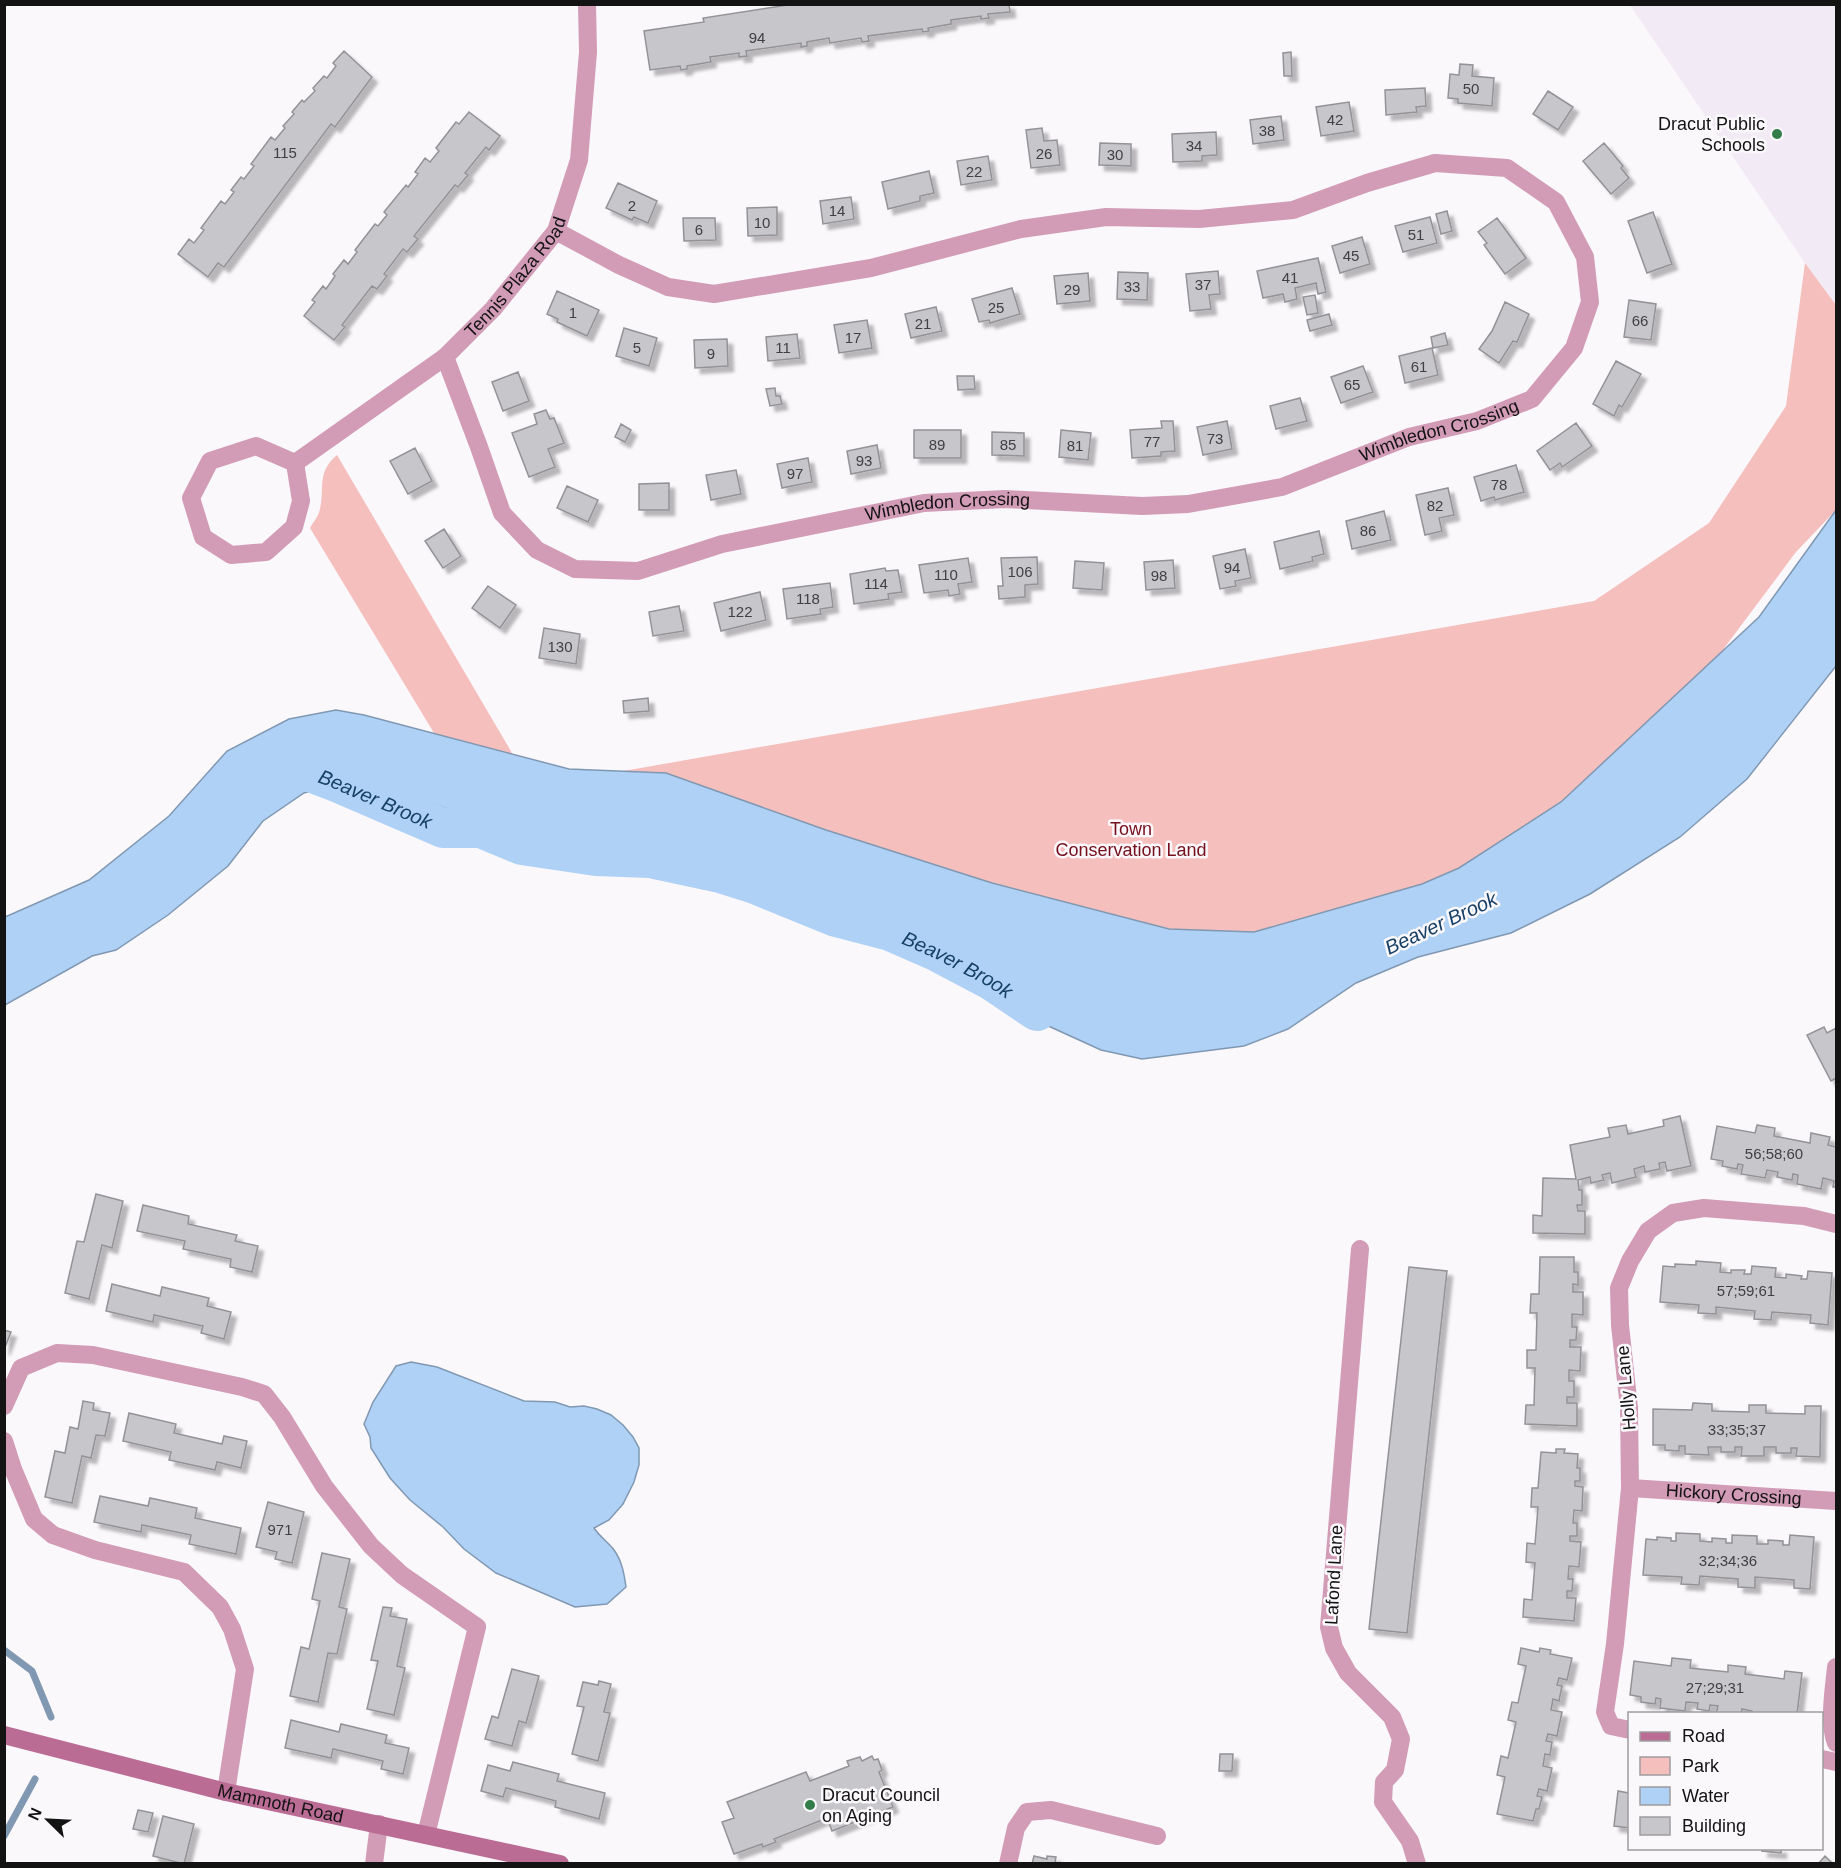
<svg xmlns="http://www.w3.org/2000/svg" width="1841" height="1868" font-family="Arial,sans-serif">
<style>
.built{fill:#f2eaf5}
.green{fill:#f5bfbd}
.water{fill:#aed1f5;stroke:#8098b2;stroke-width:1.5}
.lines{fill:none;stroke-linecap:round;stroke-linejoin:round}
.stream{stroke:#8098b2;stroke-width:7}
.river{stroke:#aed1f5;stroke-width:40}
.building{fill:#c7c7cb;stroke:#939397;stroke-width:1.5;filter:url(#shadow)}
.minor{stroke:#d29bb6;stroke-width:18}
.secondary{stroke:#bb6c95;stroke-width:18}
.poi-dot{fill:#337d4a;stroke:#fbf8fc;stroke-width:2}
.labels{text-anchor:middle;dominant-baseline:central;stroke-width:5;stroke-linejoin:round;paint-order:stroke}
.number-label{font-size:15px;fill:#414042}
.poi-label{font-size:18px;fill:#141314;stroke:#fbf8fc;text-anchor:end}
.street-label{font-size:18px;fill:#141314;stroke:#fbf8fc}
.park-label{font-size:18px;fill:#760f1c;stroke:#fbf8fc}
.water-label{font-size:20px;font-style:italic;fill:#174066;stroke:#fbf8fc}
</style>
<defs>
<filter id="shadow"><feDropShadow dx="5.5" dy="5.5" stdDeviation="1.5" flood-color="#0004"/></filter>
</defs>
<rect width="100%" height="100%" fill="#fbf8fc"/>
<path class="built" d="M1630 5H1836V305L1805 263Z"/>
<path class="green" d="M1805 263 1836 305V510L1796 552 1618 790 1423 915 1131 1001 854 877 483 814 310 528C312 524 316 519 318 515 327 493 314 474 337 455L532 787 1594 601 1709 523 1786 406Z"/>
<path class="water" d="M1836 510V666L1747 779 1680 837 1590 894 1511 933 1418 957 1356 983 1288 1029 1244 1046 1142 1059 1101 1050 1044 1024 1000 991 983 970 921 926 823 894 792 891 773 883 647 866 461 814 392 788 345 781 304 793 263 821 228 866 168 915 116 950 92 956 5 1005V917L89 880 169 816 227 751 289 719 336 710 364 715 569 769 666 773 826 830 992 883 1169 929 1254 932 1422 884 1459 868 1561 802 1759 617Z
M411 1362 437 1367 524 1401 555 1402 570 1407 584 1406 597 1409 611 1415 623 1425 633 1437 639 1448V1465L634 1482 623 1504 609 1520 594 1528C600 1537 608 1542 614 1550 622 1561 624 1573 626 1587L607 1604 575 1607 496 1573 464 1549 443 1527 410 1500 390 1478 371 1448 370 1437 364 1424 373 1402 396 1366Z"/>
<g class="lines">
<path class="stream" d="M4 1650 32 1671 51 1717
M4 1836 35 1779"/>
<path class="river" id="s1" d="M286 766 292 765 334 781 443 828H481L522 845 596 856 650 858 720 873 755 884 836 917 890 931 938 952 991 980 1037 1011"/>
</g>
<path class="building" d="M794 4H1009L1010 12 988 14 989 18 981 19V16L951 20V24L928 28 929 31 923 32 922 29 868 36 869 41 862 42 861 38 830 43 829 38 807 42V46L801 47V43L746 51 747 56 739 57V53L710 57 711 62 687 66V69L681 70 680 66 650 70 644 31 704 22 703 18Z
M344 51 372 77 335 127 331 124 224 267 218 263 208 277 178 254 189 239 194 243 204 230 201 228 221 201 225 204 234 192 231 190 241 177 244 179 254 166 251 164 271 137 275 140 285 128 283 126 294 114 292 112 302 100 304 102 315 91 313 88 324 76 327 78 336 66 333 63Z
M1291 52 1292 76H1284L1283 53Z
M1460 64 1473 65 1472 76 1494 78 1492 106 1458 103V99L1448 98 1450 74 1459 75Z
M1425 88 1426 106 1416 107 1417 112 1386 115 1385 90Z
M1548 91 1573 107 1558 130 1533 114Z
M1349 102 1354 131 1321 136 1316 107Z
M469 112 500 136 489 150 486 147 465 173 468 175 458 187 455 185 414 236 418 239 407 252 403 249 384 274 387 276 377 289 372 286 342 325 345 327 334 340 304 316 315 302 312 300 323 286 326 289 335 276 333 274 344 260 348 264 357 252 355 250 375 224 378 226 387 215 384 212 406 185 408 187 418 174 415 172 425 158 430 162 439 151 436 148 456 122 459 124Z
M1281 116 1284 140 1253 144 1250 120Z
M1042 128 1044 141 1057 140 1060 165 1031 168 1026 130Z
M1216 132 1217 155 1202 156V161L1173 162 1172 134Z
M1100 143 1131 144V166L1099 165Z
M1604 143 1623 166 1621 168 1629 178 1611 194 1583 161Z
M988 156 992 180 961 185 957 161Z
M929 171 934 193 920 196V201L888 209 882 182Z
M618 183 657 201 648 223 634 217 632 220 606 208Z
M851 197 854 219 823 224 820 201Z
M777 207V235L748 236 747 208Z
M1447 211 1452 231 1441 234 1436 214Z
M1653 212 1672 264 1647 273 1628 221Z
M1430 217 1437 243 1403 252 1395 226Z
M683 218H715L716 240 684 241Z
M1497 218 1526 258 1505 274 1484 245 1487 243 1478 232Z
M1362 237 1370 264 1340 273 1332 246Z
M1318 258 1326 292 1318 294 1316 283 1295 288 1297 299 1285 302 1283 294 1263 298 1257 271Z
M1218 271 1220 294 1209 295 1211 309 1190 311 1186 274Z
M1118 272 1148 273 1147 300 1117 299Z
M1088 273 1090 301 1057 304 1054 276Z
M1012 288 1020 314 990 323 989 320 979 322 972 299Z
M557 291 599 310 587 336 557 322 558 319 547 314Z
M1315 295 1318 313 1307 315 1303 297Z
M1629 300 1656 304 1651 340 1624 337Z
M1505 302 1529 314 1517 342 1513 341 1499 363 1479 349 1492 331Z
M936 307 942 331 911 338 905 314Z
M1329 314 1332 325 1310 331 1307 320Z
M867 320 872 348 839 353 834 325Z
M624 328 657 338 649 366 616 356Z
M1445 333 1448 345 1433 348 1431 337Z
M797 334 800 358 768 361 766 337Z
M727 339 728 366 695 368 694 340Z
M1432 348 1438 375 1405 383 1399 356Z
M1616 361 1641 374 1622 407 1619 405 1614 416 1593 404Z
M1363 366 1373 392 1341 403 1331 377Z
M518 372 529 401 503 411 492 382Z
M957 376H974L975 389 958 390Z
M775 388 776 396H780L782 404 770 406 766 389Z
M1300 398 1307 421 1276 429 1270 406Z
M546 410 550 419 554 418 564 443 548 449 555 467 529 477 512 433 537 424 534 414Z
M1161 421H1173L1175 451 1161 452V456L1132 458 1130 430 1162 428Z
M1227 421 1232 449 1203 455 1197 427Z
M1576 423 1592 446 1562 467 1560 463 1550 470 1537 451Z
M621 424 631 430 625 442 615 437Z
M914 430H961V458H914Z
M1061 430 1091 433 1088 460 1059 457Z
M992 432 1024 433V456L992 455Z
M877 445 881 468 851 474 847 451Z
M415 448 432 481 408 494 390 461Z
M808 458 812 482 782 488 777 464Z
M1516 465 1524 492 1495 500 1494 497 1481 501 1474 477Z
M736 470 741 494 711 500 706 475Z
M669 483V510H639V484Z
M567 486 598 500 588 522 557 508Z
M1448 488 1454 515 1439 518 1442 531 1425 535 1416 495Z
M1384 511 1391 540 1352 549 1346 521Z
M444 529 461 556 443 568 425 541Z
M1319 531 1324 554 1312 557 1313 561 1280 569 1274 542Z
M1245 549 1251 578 1235 581 1236 586 1220 589 1213 556Z
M1037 557 1038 584 1025 585V597L999 599 998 586H1003L1001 558Z
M968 558 972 582 958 584 960 594 949 596 948 590 924 593 919 565Z
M1173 560 1175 588 1146 590 1144 562Z
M1075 561 1104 563 1102 590 1073 588Z
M885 568 886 571 898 570 902 592 888 594 889 599 854 604 850 574Z
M830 583 833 607 820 609 821 614 787 619 783 589Z
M488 586 516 605 500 628 472 608Z
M760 592 766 620 721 631 714 603Z
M679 606 684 631 653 636 649 612Z
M544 628 580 634 576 664 539 658Z
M648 698 649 711 624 713 623 701Z
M1824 1027 1827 1033 1836 1028V1078L1831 1081 1807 1035Z
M1680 1116 1691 1166 1667 1171 1665 1162 1659 1163 1660 1169 1645 1172 1644 1166 1634 1169 1636 1177 1612 1183 1610 1173 1602 1175 1604 1180 1591 1183 1590 1177 1578 1180 1579 1190H1582V1205H1577L1578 1211H1585V1234L1533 1233V1215L1542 1216 1543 1178 1576 1179 1570 1145 1610 1137 1608 1128 1626 1125 1628 1134 1664 1126 1663 1120Z
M1757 1125 1775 1128 1774 1136 1810 1143 1811 1133 1830 1137 1828 1145 1836 1147V1187H1833L1834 1181 1823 1178 1821 1189 1797 1184 1798 1175 1793 1174 1792 1180 1777 1177 1778 1172 1767 1170 1765 1178 1741 1174 1743 1165 1738 1164 1737 1169 1722 1166 1723 1161 1711 1159 1717 1126 1755 1133Z
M96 1194 123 1201 112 1248 102 1245 89 1299 65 1293 77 1241 84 1242Z
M143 1205 189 1216 188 1224 237 1235 235 1241 258 1246 252 1272 230 1267 231 1259 183 1249 185 1241 137 1231Z
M1540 1257H1574V1272H1578V1285L1573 1284V1292H1583V1315L1572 1314V1327H1577L1576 1340H1570V1347H1581L1580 1371 1569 1370V1381H1574V1397H1567V1403H1577V1426L1525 1424 1526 1405H1534L1535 1368H1527V1350H1536L1537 1313H1530L1531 1294H1539Z
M1696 1261 1721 1263 1720 1272 1731 1273V1270H1745L1744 1274H1751L1752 1266 1776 1268 1775 1277 1786 1278V1274L1802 1276 1801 1279H1807L1808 1271 1832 1273 1828 1325 1810 1323 1811 1315 1772 1312 1771 1320 1754 1319 1755 1311 1716 1307V1314L1698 1313 1699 1305 1660 1302 1663 1266 1675 1267V1264L1696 1265Z
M1409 1267 1447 1271 1407 1633 1369 1629Z
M112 1284 160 1296 162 1287 209 1298 207 1306 231 1312 224 1339 201 1333 203 1326 154 1315 153 1322 106 1311Z
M4 1330 11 1332 4 1350Z
M83 1401 94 1403 93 1410 110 1413 105 1436 96 1435 91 1458 82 1456 72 1503 45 1497 55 1451 65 1453 70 1427 78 1429Z
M1693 1403 1712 1404V1411L1749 1412V1405H1766V1413L1805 1414V1406H1821L1820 1457 1796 1456 1797 1448H1791V1453H1776V1447H1764V1456H1741L1742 1447H1735V1452H1721V1447H1708L1709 1455 1685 1454V1446H1679V1451L1665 1450V1445H1653V1409L1692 1410Z
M129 1413 176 1424 174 1433 222 1444 224 1436 247 1441 241 1468 217 1462 215 1470 169 1460 171 1452 123 1441Z
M1556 1449H1565L1564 1453 1578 1454 1577 1468H1580V1481H1575V1486L1583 1487 1582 1511 1574 1510 1573 1523H1577V1536H1570V1541L1581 1542 1579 1567 1569 1566 1568 1579H1573L1572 1591H1567V1598H1576L1574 1621 1523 1617 1524 1599 1532 1600 1535 1563 1526 1562 1527 1543 1535 1544 1538 1507H1531L1532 1488H1538L1541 1452 1556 1453Z
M100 1496 148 1506 150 1498 197 1508 195 1518 241 1528 236 1554 189 1544 191 1535 142 1525 141 1532 94 1522Z
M268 1502 304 1512 292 1563 275 1559 277 1552 256 1547Z
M1676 1533 1700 1534V1541L1712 1542V1538L1726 1539V1543H1732V1535L1757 1536V1544H1768V1540L1783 1541V1545H1789L1790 1535 1814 1537 1810 1589 1794 1588V1580L1755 1577V1588L1738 1587V1579L1700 1576 1699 1585 1681 1584 1682 1577 1643 1575 1646 1539 1657 1540V1537L1671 1538V1541H1676Z
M322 1553 350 1559 339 1607 347 1609 337 1654 328 1653 318 1702 290 1696 301 1647 309 1649 320 1601 312 1599Z
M383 1607 392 1608 390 1616 407 1619 397 1666 405 1668 394 1715 367 1709 378 1661 371 1660Z
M1521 1648 1539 1652 1540 1648 1551 1650 1550 1654 1572 1658 1567 1680 1559 1678 1557 1685 1562 1686 1559 1701 1553 1699 1551 1710 1562 1712 1557 1736 1548 1734 1546 1741 1552 1742 1550 1755 1545 1754 1543 1766 1552 1768 1547 1791 1539 1789 1537 1796 1542 1797 1539 1809H1536L1533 1821 1497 1814 1505 1777 1497 1775 1501 1756 1508 1758 1516 1722 1508 1720 1512 1702 1518 1703 1526 1666 1518 1664Z
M1672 1658 1691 1660 1690 1668 1728 1672V1665L1746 1667 1745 1674 1784 1679 1785 1671 1802 1673 1797 1714H1752V1711L1742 1709 1741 1714H1716L1718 1706 1710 1705 1709 1711 1697 1709 1698 1703 1686 1702 1685 1711 1660 1708 1661 1699 1656 1698 1655 1704 1641 1702V1697L1630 1695 1634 1661 1671 1666Z
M512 1669 539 1676 526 1723 519 1721 512 1746 485 1739 492 1716 498 1718Z
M599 1681 611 1684 604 1712 610 1713 598 1761 572 1754 584 1707 577 1706 583 1682 598 1685Z
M291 1720 339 1732 341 1724 387 1735 385 1743 409 1748 403 1774 381 1769 383 1761 333 1749 331 1758 285 1748Z
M1220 1754H1233L1232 1771H1219Z
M872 1756 874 1760 878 1759 882 1770 879 1772 893 1807 832 1831 827 1818 774 1839 776 1842 763 1847 762 1844 734 1854 722 1822 734 1818 727 1802 806 1772 810 1781 849 1766 847 1761 860 1757 862 1761Z
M513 1762 559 1774 557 1781 605 1793 599 1819 555 1807 556 1801 506 1788 503 1797 481 1791 488 1765 510 1771Z
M1629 1789 1630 1828 1614 1826 1618 1791 1629 1793Z
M138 1810 153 1813 148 1832 133 1829Z
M163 1816 194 1824 184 1864 153 1856Z
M1763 1848H1781V1853L1762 1851Z
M1034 1856 1047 1859V1856L1056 1857 1055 1862 1061 1864H1032Z
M1825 1856 1833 1864H1818Z"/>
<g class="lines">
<g class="minor">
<path id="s2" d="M445 357 479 447 502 513 537 550 575 569 638 571 722 544 924 503 1005 499 1142 506 1188 504 1282 487 1409 437 1477 421 1532 399 1574 348 1590 302 1585 257 1556 202 1507 168 1435 163 1367 183 1293 210 1199 219 1106 217 1021 229 871 268 714 294 668 287 619 265 556 231"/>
<path d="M256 446 295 463 301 501 294 527 266 552 231 555 203 537 191 498 210 461Z"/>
<path id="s3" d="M295 463 445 357 493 309 556 231 579 160 588 52 587 4"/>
<path d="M1360 1249 1329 1627 1334 1648 1348 1673 1392 1717 1401 1739 1395 1770 1384 1782 1383 1802 1410 1841 1417 1864"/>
<path d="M4 1406 21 1368 57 1353 93 1355 242 1387 264 1394 282 1417 324 1486 371 1546 402 1575 477 1627 426 1835"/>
<path d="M4 1441 13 1469 34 1519 53 1535 95 1550 184 1572 220 1607 232 1629 245 1669 226 1792"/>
<path id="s4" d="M1630 1488 1836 1501"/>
<path d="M1836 1667C1834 1688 1828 1723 1836 1743"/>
<path d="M1630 1730 1611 1726 1605 1712 1615 1644 1630 1488 1629 1408 1620 1325 1619 1288 1630 1261 1648 1231 1673 1213 1704 1208 1804 1216 1836 1224"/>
<path d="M1822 1759 1836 1762"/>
<path d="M374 1864 379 1824"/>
<path d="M1008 1864 1016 1828 1027 1812 1051 1810 1157 1836"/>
</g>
<path class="secondary" id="s5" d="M4 1735 226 1792 560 1864"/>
</g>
<g class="poi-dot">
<circle cx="1777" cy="134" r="6"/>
<circle cx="810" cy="1805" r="6"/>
</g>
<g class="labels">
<g class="number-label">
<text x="757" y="37">94</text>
<text x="1471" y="88">50</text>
<text x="1335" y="119">42</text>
<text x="1267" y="130">38</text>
<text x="1194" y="145">34</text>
<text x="285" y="152">115</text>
<text x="1044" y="153">26</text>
<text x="1115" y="154">30</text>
<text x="974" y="171">22</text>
<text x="632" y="205">2</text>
<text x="837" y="210">14</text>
<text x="762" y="222">10</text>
<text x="699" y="229">6</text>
<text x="1416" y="234">51</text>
<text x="1351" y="255">45</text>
<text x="1290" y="277">41</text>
<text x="1203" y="284">37</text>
<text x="1132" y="286">33</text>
<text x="1072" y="289">29</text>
<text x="996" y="307">25</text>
<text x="573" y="312">1</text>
<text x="1640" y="320">66</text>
<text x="923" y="323">21</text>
<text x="853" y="337">17</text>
<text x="637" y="347">5</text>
<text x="783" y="347">11</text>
<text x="711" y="353">9</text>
<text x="1419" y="366">61</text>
<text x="1352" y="384">65</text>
<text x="1215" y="438">73</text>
<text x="1152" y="441">77</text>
<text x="937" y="444">89</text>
<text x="1008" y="444">85</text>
<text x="1075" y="445">81</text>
<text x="864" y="460">93</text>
<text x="795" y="473">97</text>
<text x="1499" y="484">78</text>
<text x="1435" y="505">82</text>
<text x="1368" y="530">86</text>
<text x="1232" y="567">94</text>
<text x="1020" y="571">106</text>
<text x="946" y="574">110</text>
<text x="1159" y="575">98</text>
<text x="876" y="583">114</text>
<text x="808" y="598">118</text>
<text x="740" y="611">122</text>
<text x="560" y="646">130</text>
<text x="1774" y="1153">56;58;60</text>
<text x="1746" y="1290">57;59;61</text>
<text x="1737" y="1429">33;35;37</text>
<text x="280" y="1529">971</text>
<text x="1728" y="1560">32;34;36</text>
<text x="1715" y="1687">27;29;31</text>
</g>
<g class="poi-label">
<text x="1765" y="124">Dracut Public<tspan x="1765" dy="21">Schools</tspan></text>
<text x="822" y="1795" text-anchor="start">Dracut Council<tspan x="822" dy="21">on Aging</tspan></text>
</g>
<g class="street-label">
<text stroke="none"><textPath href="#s3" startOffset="291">Tennis Plaza Road</textPath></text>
<text stroke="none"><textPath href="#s2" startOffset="1144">Wimbledon Crossing</textPath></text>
<text stroke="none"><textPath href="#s2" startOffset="640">Wimbledon Crossing</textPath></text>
<text transform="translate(1626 1388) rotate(-95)">Holly Lane</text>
<text stroke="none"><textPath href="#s4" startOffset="104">Hickory Crossing</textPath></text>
<text transform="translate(1334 1575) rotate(-87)">Lafond Lane</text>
<text stroke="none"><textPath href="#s5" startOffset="285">Mammoth Road</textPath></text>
</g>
<g class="park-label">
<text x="1131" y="829">Town<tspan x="1131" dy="21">Conservation Land</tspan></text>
</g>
<g class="water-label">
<text stroke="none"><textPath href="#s1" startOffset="96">Beaver Brook</textPath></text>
<text transform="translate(1441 923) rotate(-25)">Beaver Brook</text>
<text stroke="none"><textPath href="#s1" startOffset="708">Beaver Brook</textPath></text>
</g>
</g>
<rect width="1841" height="1868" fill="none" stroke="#141314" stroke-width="12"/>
<rect x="1628" y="1712" width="195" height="138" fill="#fbf8fc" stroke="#9f9c9f" stroke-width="1.5"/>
<rect x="1640" y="1732" width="30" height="9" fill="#bb6c95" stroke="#9f9c9f" stroke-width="1.5"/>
<text x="1682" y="1742" font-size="18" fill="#141314">Road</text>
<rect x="1640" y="1757" width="30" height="18" fill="#f5bfbd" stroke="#9f9c9f" stroke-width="1.5"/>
<text x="1682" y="1772" font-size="18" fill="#141314">Park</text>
<rect x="1640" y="1787" width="30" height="18" fill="#aed1f5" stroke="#9f9c9f" stroke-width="1.5"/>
<text x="1682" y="1802" font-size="18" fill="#141314">Water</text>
<rect x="1640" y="1817" width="30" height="18" fill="#c7c7cb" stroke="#9f9c9f" stroke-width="1.5"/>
<text x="1682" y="1832" font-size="18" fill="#141314">Building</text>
<g transform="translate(48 1820) rotate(294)" stroke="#fbf8fc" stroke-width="4.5" paint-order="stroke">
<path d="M0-4.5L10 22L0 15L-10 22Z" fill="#141314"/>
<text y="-9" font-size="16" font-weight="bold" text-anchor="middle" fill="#141314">N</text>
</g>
</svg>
